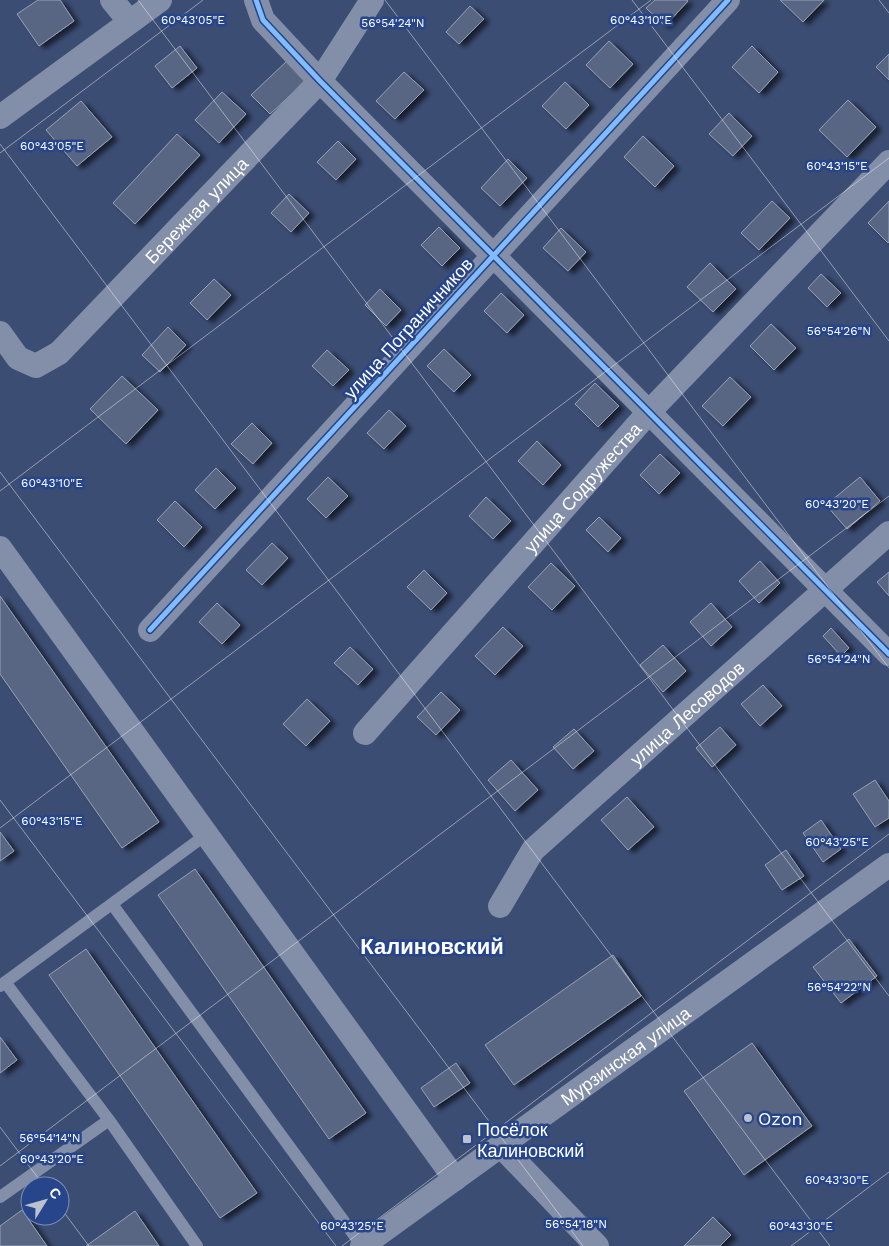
<svg xmlns="http://www.w3.org/2000/svg" width="889" height="1246" font-family="'Work Sans',sans-serif">
<style>
.building{fill:#586684;stroke:#97a1b7;filter:url(#shadow)}
.lines{fill:none;stroke-linecap:round;stroke-linejoin:round}
.service{stroke:#838ea8;stroke-width:12}
.minor{stroke:#838ea8;stroke-width:24}
.cycleway-casing{stroke:#26458a;stroke-width:8}
.cycleway{stroke:#80bcff;stroke-width:5}
.ticks{fill:none;stroke:#fff;stroke-width:1;stroke-opacity:0.45}
.poi-dot{fill:#bbc1ce;stroke:#26458a;stroke-width:2}
.labels{text-anchor:middle;dominant-baseline:central;stroke-width:5;stroke-linejoin:round;paint-order:stroke}
.street-label{font-size:18px;fill:#fff;stroke:#26458a}
.poi-label{font-size:18px;fill:#fff;stroke:#26458a;text-anchor:start}
.district-label{font-size:22px;font-weight:bold;fill:#fff;stroke:#26458a}
.ticks-label{font-size:12px;text-anchor:middle;fill:#fff;stroke:#26458a;stroke-width:5;stroke-linejoin:round;paint-order:stroke}
</style>
<defs>
<filter id="shadow"><feDropShadow dx="5.5" dy="3" stdDeviation="2.5" flood-color="#0009"/></filter>
</defs>
<rect width="100%" height="100%" fill="#3c4d74"/>
<path class="building" d="M38 0H60L74 21 39 46 17 14Z
M655 0H687L688 1 665 26 646 8Z
M780 0H824L803 22Z
M470 6 484 19 459 44 446 32Z
M609 41 633 64 610 88 586 65Z
M180 46 197 68 172 88 155 66Z
M752 46 778 72 759 93 732 67Z
M889 54V80L876 67Z
M288 60 307 80 270 114 251 95Z
M404 72 424 90 395 119 376 101Z
M565 82 589 105 566 129 542 106Z
M222 92 246 114 219 143 195 120Z
M848 100 876 127 847 157 819 130Z
M81 101 112 137 77 166 46 130Z
M729 113 752 136 733 156 709 134Z
M177 134 200 155 135 224 113 203Z
M643 136 674 166 655 187 624 157Z
M338 141 356 159 336 180 317 162Z
M508 159 527 178 500 206 481 188Z
M289 194 309 213 291 232 271 213Z
M772 201 790 218 759 250 741 233Z
M889 201V242L888 243 868 223Z
M439 227 460 248 442 266 421 245Z
M561 228 586 252 568 271 543 248Z
M710 263 736 289 713 312 687 287Z
M821 274 841 293 827 307 808 288Z
M214 279 231 295 207 320 190 303Z
M380 289 401 310 386 326 365 305Z
M501 293 524 315 507 333 484 311Z
M771 324 796 348 774 370 750 346Z
M168 327 186 345 160 372 142 355Z
M444 349 471 375 454 392 427 366Z
M327 350 349 370 333 386 312 366Z
M122 376 158 410 126 444 90 409Z
M730 377 751 397 723 426 702 406Z
M595 383 619 406 598 427 575 404Z
M389 410 406 426 384 449 367 433Z
M252 423 272 443 253 464 231 444Z
M537 441 561 465 543 485 518 461Z
M660 454 680 473 659 494 640 475Z
M216 468 236 488 215 509 195 490Z
M328 477 348 496 326 518 307 499Z
M860 477 880 501 847 529 826 505Z
M486 497 511 521 493 539 469 516Z
M175 501 202 527 184 547 157 520Z
M599 517 621 538 608 552 586 530Z
M272 543 288 558 262 585 246 570Z
M760 561 780 583 759 603 739 581Z
M551 563 575 586 552 610 528 587Z
M424 570 447 593 431 610 407 587Z
M889 572V596L877 582Z
M0 596 159 822 122 848 0 674Z
M217 603 240 625 222 644 199 622Z
M711 603 732 627 711 646 690 622Z
M503 627 523 646 495 675 475 656Z
M831 628 849 648 841 656 823 636Z
M663 645 686 671 663 692 640 665Z
M350 647 373 669 358 685 334 663Z
M763 685 782 706 760 726 741 704Z
M441 692 460 710 436 735 417 717Z
M307 699 330 721 306 746 283 724Z
M720 727 736 745 712 767 696 748Z
M574 729 594 751 573 769 553 747Z
M511 760 538 790 515 811 488 780Z
M875 780 889 801V818L875 827 853 794Z
M627 797 654 827 628 850 601 820Z
M821 820 841 849 823 862 803 833Z
M0 832 14 851 0 861Z
M786 850 804 876 782 890 765 865Z
M195 869 366 1113 329 1139 158 895Z
M849 939 877 976 841 1003 813 967Z
M86 949 257 1193 220 1218 49 975Z
M613 955 641 996 514 1085 485 1045Z
M0 1037 17 1060 0 1073Z
M752 1043 812 1126 744 1175 684 1091Z
M456 1063 470 1083 434 1107 421 1088Z
M22 1210 47 1246H0V1226Z
M135 1211 159 1246H86Z
M713 1217 731 1235 720 1246H684Z"/>
<g class="lines">
<path class="service" d="M112 904 362 1246
M0 986 207 834
M109 1120 197 1246
M0 1197 109 1120 5 982"/>
<g class="minor">
<path d="M112 0 129 21"/>
<path d="M256 0 263 20 320 81 889 654"/>
<path d="M0 117 160 0"/>
<path id="s1" d="M0 333 18 358 36 366 59 353 320 81 372 0"/>
<path d="M0 548 455 1179"/>
<path d="M150 630 728 0"/>
<path id="s2" d="M365 733 649 412 889 162"/>
<path id="s3" d="M500 906 533 850 889 533"/>
<path d="M501 1146 597 1246"/>
<path id="s4" d="M362 1246 889 865"/>
</g>
<g class="cycleway-casing">
<path id="cycleway" d="M256 0 263 20 320 81 889 654
M150 630 728 0"/>
</g>
<use href="#cycleway" class="cycleway"/>
</g>
<path class="ticks" d="M138 0 889 996M385 0 889 668M632 0 889 341M879 0 889 13M0 144 830 1246M0 153 203 0M0 472 583 1246M0 491 651 0M0 800 336 1246M0 828 889 158M0 1127 44 1186M0 1166 889 496M60 1207 89 1246M342 1246 889 834M791 1246 889 1172"/>
<g class="poi-dot">
<circle cx="748" cy="1118" r="5"/>
<rect x="462" y="1134" width="10" height="10" rx="2.5"/>
</g>
<g class="labels">
<g class="street-label">
<text stroke="none"><textPath href="#s1" startOffset="275">Бережная улица</textPath></text>
<text transform="translate(408 328) rotate(-48)">улица Пограничников</text>
<text stroke="none"><textPath href="#s2" startOffset="328">улица Содружества</textPath></text>
<text stroke="none"><textPath href="#s3" startOffset="271">улица Лесоводов</textPath></text>
<text stroke="none"><textPath href="#s4" startOffset="325">Мурзинская улица</textPath></text>
</g>
<g class="poi-label">
<text x="758" y="1118">Ozon</text>
<text x="477" y="1129">Посёлок<tspan x="477" dy="21">Калиновский</tspan></text>
</g>
<g class="district-label">
<text x="432" y="946">Калиновский</text>
</g>
</g>
<g class="ticks-label">
<text x="641" y="24">60°43'10"E</text>
<text x="193" y="24">60°43'05"E</text>
<text x="393" y="27">56°54'24"N</text>
<text x="52" y="150">60°43'05"E</text>
<text x="837" y="170">60°43'15"E</text>
<text x="839" y="335">56°54'26"N</text>
<text x="52" y="487">60°43'10"E</text>
<text x="837" y="508">60°43'20"E</text>
<text x="839" y="663">56°54'24"N</text>
<text x="52" y="825">60°43'15"E</text>
<text x="837" y="846">60°43'25"E</text>
<text x="839" y="991">56°54'22"N</text>
<text x="50" y="1142">56°54'14"N</text>
<text x="52" y="1163">60°43'20"E</text>
<text x="837" y="1184">60°43'30"E</text>
<text x="576" y="1228">56°54'18"N</text>
<text x="352" y="1230">60°43'25"E</text>
<text x="801" y="1230">60°43'30"E</text>
</g>
<g transform="translate(45 1201) rotate(53)"><circle r="24" fill="#26458a" stroke="#7d8fb9"/>
<path d="M0-4L9 19L0 12L-9 19Z" fill="#bbc1ce"/>
<text y="-8" font-size="14" font-weight="bold" text-anchor="middle" fill="#ffffff">С</text>
</g>
</svg>
